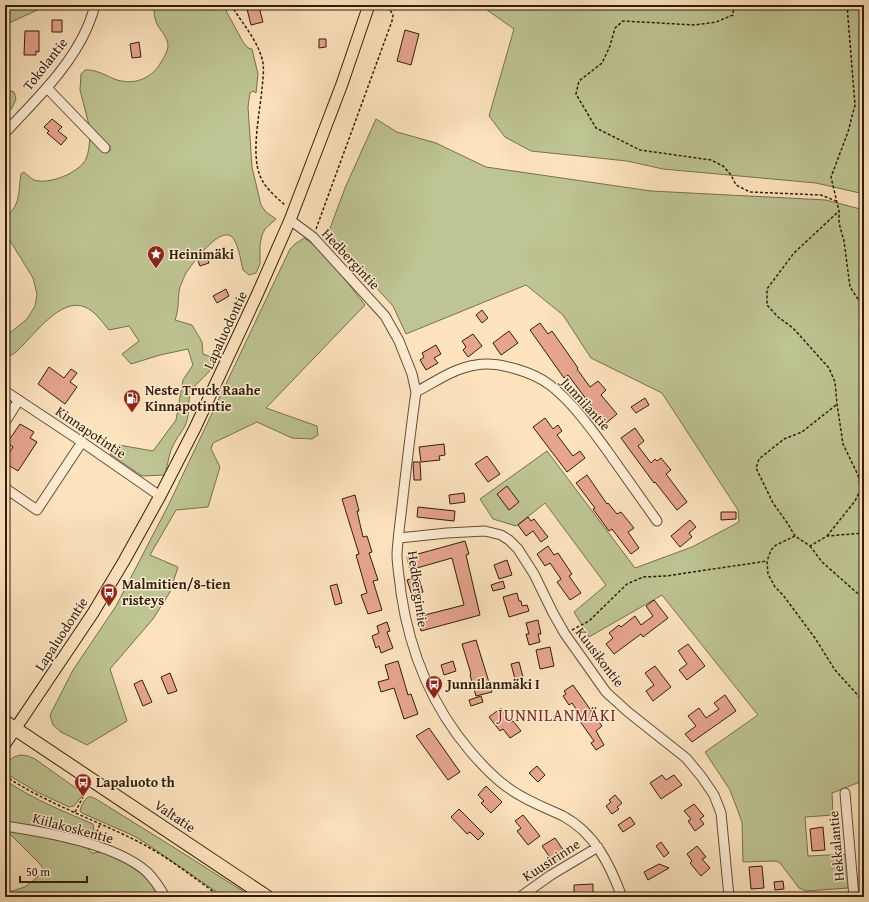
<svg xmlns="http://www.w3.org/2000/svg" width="869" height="902" font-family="'Gentium Book Plus',serif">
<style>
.green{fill:#bec493;stroke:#78704c}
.building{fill:#e7a590;stroke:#321d06}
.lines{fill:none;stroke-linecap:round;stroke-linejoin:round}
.minor-casing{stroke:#654f34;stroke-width:11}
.major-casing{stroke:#321d06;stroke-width:13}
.highway-casing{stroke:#321d06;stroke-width:15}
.path{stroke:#321d06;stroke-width:1.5;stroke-dasharray:3 2;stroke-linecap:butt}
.minor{stroke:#feedd5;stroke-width:9}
.major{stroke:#fde4bf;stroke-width:11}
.highway{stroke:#fde4bf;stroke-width:13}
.labels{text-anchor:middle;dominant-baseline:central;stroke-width:3;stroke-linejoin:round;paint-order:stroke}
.street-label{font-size:14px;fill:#321d06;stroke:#feedd5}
.poi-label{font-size:14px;font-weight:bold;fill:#321d06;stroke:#feedd5;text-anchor:start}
.quarter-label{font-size:16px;letter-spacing:1px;fill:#7a1f14;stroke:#feedd5}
</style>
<rect width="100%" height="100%" fill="#fde4bf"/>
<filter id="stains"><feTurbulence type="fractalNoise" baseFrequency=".005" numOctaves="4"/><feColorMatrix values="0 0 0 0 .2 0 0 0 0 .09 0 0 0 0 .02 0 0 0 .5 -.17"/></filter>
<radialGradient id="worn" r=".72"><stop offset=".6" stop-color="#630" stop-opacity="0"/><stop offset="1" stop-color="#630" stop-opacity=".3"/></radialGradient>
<path class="green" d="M5 5H48L5 25Z
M154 5H223L243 42 248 48 252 49 258 74 256 93 253 91 250 93 248 107 252 167 261 205 266 212 276 219 265 229 262 235 260 245V264L256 273 249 275 243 270C241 262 238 241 231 236 218 228 193 263 186 273 184 277 182 282 180 287 177 297 180 307 175 320L192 325 202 342 203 354 211 357 215 361C212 374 196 380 191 393 187 402 190 411 187 420 185 429 179 434 175 442 169 451 168 464 165 475L142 476 110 454 119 445 153 451 176 420 183 380 193 365 188 349 160 355 131 364 122 354 139 341 129 326 109 330C102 322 95 311 85 307 61 297 35 334 20 348 16 353 10 356 5 359V337L27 319 35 306 37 294 33 278 9 239 5 229V217C21 206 18 192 21 174L24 172C27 175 31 178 34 180 49 185 79 173 86 159 89 152 89 145 90 138L105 152 110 151V146L89 125 80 90 81 74 85 70C95 69 105 75 114 79 131 85 147 81 158 67 162 60 168 53 168 45 167 37 162 32 158 26 154 19 154 12 154 5Z
M480 5H864V194L816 183 663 169 627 161 531 151 505 137 489 116 514 29Z
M5 89 14 92 16 99 12 108 5 116Z
M376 119 397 132 436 143 486 167 651 191 826 200 864 210V782H860L832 793 833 815 805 817 808 856 850 854 851 874 848 888 806 891 799 888 780 863 776 861 743 862 742 822 730 790 705 752 758 715 662 595 589 637 574 612 606 585 545 503 516 526 493 519 480 499 547 451 635 568 692 547 739 522 738 510 662 393 591 358 563 315 526 285 406 334 393 306 333 240 329 231 345 188Z
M304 238 322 250 365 305 266 408 317 426 318 435 312 439 292 438 257 422 213 443 211 449 220 467 208 507 176 510 150 555 178 567 170 592 153 619 110 669 127 721 87 745 61 732 53 725 50 715 73 670 116 606 168 506 290 249 295 244Z
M20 755 28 756 35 759 80 791 82 796 74 806 69 807 37 792 5 773V764L14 757Z
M5 780C32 799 63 811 93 824L94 831C91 837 87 838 80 838L5 822Z
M88 797H91L96 799 178 850 252 897H224L147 844 134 836 82 813 80 811C81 806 84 800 88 797Z
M7 829 16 830 85 846 92 853 103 852 127 864 149 879 159 897H5V893L25 887 45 871 39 863 10 834Z"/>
<path class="building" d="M246 5H255L256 8 259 7 263 22 251 25Z
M52 20H62V32H52Z
M405 30 419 34 411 65 397 61Z
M25 31H39V52L36 51V55H24Z
M319 39H326V47L319 48Z
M139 42 141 57 132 58 130 44Z
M52 119 62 127 58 131 67 138 61 145 47 133 49 131 44 127Z
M206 255 209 263 200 266 197 258Z
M226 289 229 296 217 303 213 296Z
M482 310 488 318 482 323 476 315Z
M540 323 548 334 552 331 578 368 577 369 590 387 598 381 606 390 601 395 617 414 605 424 568 375 564 378 530 330Z
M509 331 518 343 501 355 493 343Z
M473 334 482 346 468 357 463 350 466 347 462 341Z
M436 345 441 354 434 358 438 363 426 370 420 360 424 357 422 353Z
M49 367 64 378 71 369 77 373 70 382 77 387 65 404 38 384Z
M645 398 649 405 636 413 631 407Z
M545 418 553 429 558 425 562 431 557 435 573 456 580 451 585 458 567 472 533 427Z
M20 424 34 432 30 438 37 442 18 471 5 463V459L13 447 7 443Z
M635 428 644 441 638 446 651 463 655 459 657 461 661 458 671 470 666 474 687 502 677 510 655 482 654 483 621 438Z
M444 444 445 455 439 456 440 460 421 462 419 447Z
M487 456 500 474 488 482 475 464Z
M413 462H420L421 480H414Z
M587 475 607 504 608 503 617 514 621 512 634 528 628 532 639 548 631 554 612 529 609 531 593 509 595 508 576 483Z
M507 486 519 502 509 510 497 494Z
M464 493 465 502 450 504 449 495Z
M355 495 359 511H357L363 537 367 536 372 552 369 553 378 580 373 581 382 610 368 614 361 595 367 593 356 555 359 554 342 499Z
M418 507 455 511 454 521 417 517Z
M721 512H736V519L721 520Z
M528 517 531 521 534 519 548 537 541 542 533 531 526 536 518 525Z
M690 520 696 527 689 533 692 537 680 547 671 536Z
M465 541 469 554 466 555 480 615 421 631 417 617 464 605 452 558 410 570 407 557Z
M548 546 554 555 558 553 572 574 569 576 581 593 570 600 557 582 561 579 550 563 545 566 537 554Z
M507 560 512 575 499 579 494 565Z
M418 576 423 592 412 595 407 580Z
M503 581 505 588 493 591 491 585Z
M337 584 342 603 335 605 330 586Z
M517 593 519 601H521L522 606 527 605 529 611 509 617 503 597Z
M654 600 668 618 643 637 641 634 614 654 606 644 613 638 609 633 619 625 621 627 635 616 641 625 653 616 646 606Z
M538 620 541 634H538L540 642 529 645 526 634H529L526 623Z
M387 622 390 631 387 632 393 648 381 653 379 646 376 648 372 636 379 633 377 626Z
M476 640 492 692 476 696 470 675 471 674 462 644Z
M688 644 705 666 687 680 679 670 687 664 678 651Z
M550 647 554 666 540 669 536 650Z
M398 661 408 695 411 694 418 714 404 719 394 688 381 692 378 682 389 679 385 665Z
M453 661 456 671 444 675 441 665Z
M519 662 523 677 515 679 511 664Z
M655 666 671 687 653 701 646 691 654 685 645 673Z
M170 673 177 691 168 694 161 677Z
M142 680 152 702 143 706 134 684Z
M573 685 602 726 596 731 604 745 596 750 591 743 594 741 579 720 582 717 572 703 569 705 563 696 566 694 564 691Z
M725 695 736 711 692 742 685 734 696 726 688 716 699 708 706 718 719 709 714 703Z
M481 696 483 702 471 706 469 700Z
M501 708 511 722 513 721 521 731 510 738 503 729 500 731 489 717Z
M429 728 460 772 448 780 416 736Z
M537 766 545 775 538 782 529 773Z
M662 775 666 780 674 775 682 785 661 799 650 783Z
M486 786 502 802 491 813 481 803 484 801 478 795Z
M615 795 622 803 617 807 619 809 612 814 606 806 611 802 609 800Z
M694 804 704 816 700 819 704 824 695 831 688 821 691 819 684 811Z
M459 809 484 834 478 840 470 832 467 834 451 817Z
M523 815 540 836 528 845 517 831 521 828 515 821Z
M630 817 635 824 623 832 618 825Z
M823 827 825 850 812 851 810 829Z
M555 838 566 854 554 863 542 846Z
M661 842 669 853 664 857 656 846Z
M697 846 706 857 702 859 710 868 701 876 690 863 692 861 687 854Z
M659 864 669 868 648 880 644 872Z
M762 866 764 888 751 889 749 867Z
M783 881 784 889 775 890 774 882Z
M593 884V893L574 894V885Z"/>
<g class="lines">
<g class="minor-casing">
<path id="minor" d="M47 88 105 148
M5 133C34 101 69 69 87 28 90 21 93 13 95 5
M290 220 313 237 385 316 399 341 412 374 416 392C411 427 407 462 403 497 401 516 398 535 397 554 397 567 400 580 401 593 410 653 431 705 470 751 481 764 493 777 507 787 524 800 544 807 563 816 595 833 610 865 622 897
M5 391 82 442 160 496
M416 392C435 382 454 368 476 365 498 361 533 372 550 385 572 402 590 427 606 449 623 473 640 497 657 521
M5 422 19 400
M5 488 37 510 82 442
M399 538 447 533 485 531 501 535 509 540 518 549 534 574 553 613 565 634 606 692 628 712 686 758 701 776 714 795 721 813 729 897
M845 793 854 897
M5 826C45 832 116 844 147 872 154 879 160 888 165 897
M520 897 551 875 598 847"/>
</g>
<g class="major-casing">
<path id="major" d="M5 744 93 613 124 561 160 496 195 428 257 295 290 220 342 84 369 5"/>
</g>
<g class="highway-casing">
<path id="highway" d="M5 722 267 897"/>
</g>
<path class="path" d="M231 5C242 23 259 42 263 63 264 71 263 80 262 88 260 113 250 156 261 178 266 189 277 198 285 205
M734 5 733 15 716 22 695 25 623 21 615 28 610 46 602 63 579 81 576 94 596 128 640 150 711 160 723 166 731 175 736 185 750 192 821 195 836 201
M847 5 855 105 848 132 831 177 839 211V223L844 241 850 287 864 308
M316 229 392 21 393 15 390 10 383 5
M836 405 802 432 784 439 759 459 756 468 773 503 788 524 795 536 810 546 827 536 864 533
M858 475 864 479
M795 536 776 545 771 550 767 561 768 574 775 587 783 595 815 638 835 670 864 702
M827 536 855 501 861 489 858 475 843 444 837 404 835 382 829 368 793 328 778 317 767 305V289L794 253 839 211
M810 546 822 562 864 599
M572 630 589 621 627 584 643 577 666 576 767 561
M5 776C46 803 93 819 137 841 167 856 194 878 221 897
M75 812 83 797
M95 837 100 824"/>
<use href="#minor" class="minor"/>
<use href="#major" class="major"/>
<use href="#highway" class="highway"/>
</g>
<defs>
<g id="sight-pin" transform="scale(0.9)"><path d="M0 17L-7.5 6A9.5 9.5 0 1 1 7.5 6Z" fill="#8f2418" stroke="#feedd5"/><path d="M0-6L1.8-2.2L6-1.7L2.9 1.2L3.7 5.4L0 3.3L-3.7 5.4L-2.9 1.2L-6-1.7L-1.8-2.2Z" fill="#fff"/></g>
<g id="fuel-pin" transform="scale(0.9)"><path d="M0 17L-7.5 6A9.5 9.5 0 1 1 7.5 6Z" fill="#8f2418" stroke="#feedd5"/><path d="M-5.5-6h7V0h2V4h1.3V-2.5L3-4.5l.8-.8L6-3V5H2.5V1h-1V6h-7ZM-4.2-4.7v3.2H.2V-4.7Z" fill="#fff"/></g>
<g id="bus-pin" transform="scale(0.9)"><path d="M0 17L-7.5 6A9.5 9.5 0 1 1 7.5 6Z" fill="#8f2418" stroke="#feedd5"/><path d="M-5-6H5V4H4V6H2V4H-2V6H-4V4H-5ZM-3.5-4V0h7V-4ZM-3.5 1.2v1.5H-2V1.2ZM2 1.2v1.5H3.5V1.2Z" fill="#fff"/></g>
</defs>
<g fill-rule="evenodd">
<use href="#sight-pin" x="156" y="254"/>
<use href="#fuel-pin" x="132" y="398"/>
<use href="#bus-pin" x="109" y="592"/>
<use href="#bus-pin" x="434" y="684"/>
<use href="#bus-pin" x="83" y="782"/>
</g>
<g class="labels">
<g class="street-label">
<text transform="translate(45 64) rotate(-52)">Tokolantie</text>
<text transform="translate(351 259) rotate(47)">Hedbergintie</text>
<text transform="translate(225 330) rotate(-65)">Lapaluodontie</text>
<text transform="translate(586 404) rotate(48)">Junnilantie</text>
<text transform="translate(91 432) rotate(34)">Kinnapotintie</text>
<text transform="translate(418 589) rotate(82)">Hedbergintie</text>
<text transform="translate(61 634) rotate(-57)">Lapaluodontie</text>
<text transform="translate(600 657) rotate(53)">Kuusikontie</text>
<text transform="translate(175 816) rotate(34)">Valtatie</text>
<text transform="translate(73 828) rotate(15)">Kiilakoskentie</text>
<text transform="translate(836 846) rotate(-95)">Hekkalantie</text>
<text transform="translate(551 860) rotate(-33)">Kuusirinne</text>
</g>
<g class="poi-label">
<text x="169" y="254">Heinimäki</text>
<text x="145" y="390">Neste Truck Raahe<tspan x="145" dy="16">Kinnapotintie</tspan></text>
<text x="122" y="584">Malmitien/8-tien<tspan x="122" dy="16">risteys</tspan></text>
<text x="447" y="684">Junnilanmäki I</text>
<text x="96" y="782">Lapaluoto th</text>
</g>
<g class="quarter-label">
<text x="557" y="715">JUNNILANMÄKI</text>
</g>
</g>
<rect width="869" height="902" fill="none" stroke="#fde4bf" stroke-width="20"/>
<rect x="6" y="6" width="857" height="890" fill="none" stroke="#321d06" stroke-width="2"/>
<rect x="10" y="10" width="849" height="882" fill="none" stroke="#321d06"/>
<path d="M20 876v6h67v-6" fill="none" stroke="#321d06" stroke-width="2"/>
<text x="26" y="876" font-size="12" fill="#321d06" stroke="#feedd5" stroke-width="3" paint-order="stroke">50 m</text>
<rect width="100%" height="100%" filter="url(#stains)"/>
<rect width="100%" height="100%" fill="url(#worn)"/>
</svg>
